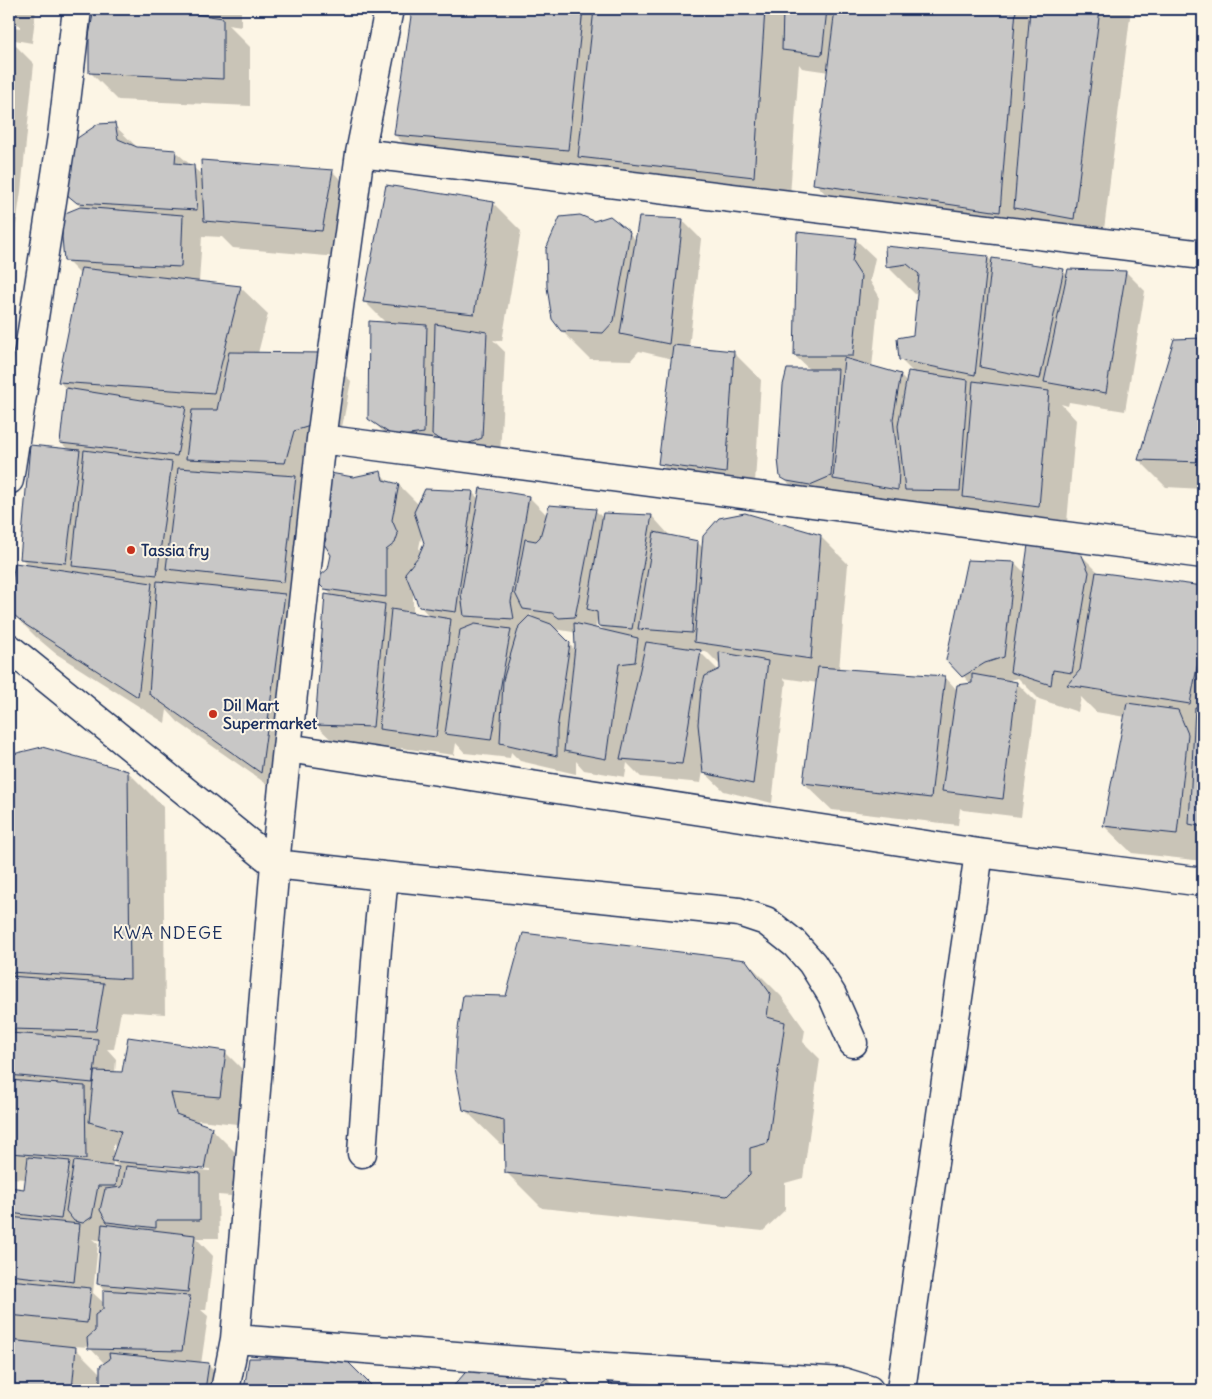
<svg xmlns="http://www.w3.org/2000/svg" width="1212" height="1399" font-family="Delius,sans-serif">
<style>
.shadow{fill:#0003;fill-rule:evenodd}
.building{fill:#c8c7c6;stroke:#1b2f5e}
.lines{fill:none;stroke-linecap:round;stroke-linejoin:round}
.minor-casing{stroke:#1b2f5e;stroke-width:31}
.minor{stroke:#fcf5e5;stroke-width:28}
.poi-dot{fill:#c8321e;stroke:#fcf5e5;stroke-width:2}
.labels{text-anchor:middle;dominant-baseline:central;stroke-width:4;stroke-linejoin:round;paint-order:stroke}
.poi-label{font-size:16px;font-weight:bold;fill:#1b2f5e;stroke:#fcf5e5;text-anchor:start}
.neighbourhood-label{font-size:18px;letter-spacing:1px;fill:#1b2f5e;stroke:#fcf5e5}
</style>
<rect width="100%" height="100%" fill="#fcf5e5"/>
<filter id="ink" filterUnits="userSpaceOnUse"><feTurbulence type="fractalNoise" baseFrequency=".02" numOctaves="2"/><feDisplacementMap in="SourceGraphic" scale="10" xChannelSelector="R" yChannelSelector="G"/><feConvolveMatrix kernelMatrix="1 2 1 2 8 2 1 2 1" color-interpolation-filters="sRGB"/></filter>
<g filter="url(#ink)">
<path class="shadow" d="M9 9H36L32 43 9 39V26L20 28V25L9 23Z
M95 9H241V27L228 25 250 47V106L118 100 90 72V36Z
M413 9H1131L1102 246 850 219 815 183 829 72 802 68 799 64 789 211 431 170 395 135Z
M9 39 34 64 21 191 13 246 9 245Z
M114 125 138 148 176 152 203 176 332 171 360 199 349 258 233 248 222 237 202 236 199 282 240 287 268 314 258 353 323 354 351 381 337 453 322 458 312 490 380 473 390 483 399 485 419 505 426 491 473 493 479 499 529 497 547 515 595 510 603 518 652 516 670 536 697 542 703 548 820 536 848 564 839 670 945 677 957 690 972 685 948 660 1015 563 1025 573 1080 554 1099 573 1203 587V861L1132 853 1104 826 1125 717 1096 712 1081 697 1078 712 1039 699 1018 678 1004 681 1017 683 1036 702 1021 817 963 810 960 808 958 825 832 810 804 783 818 683 783 678 786 681 772 803 724 791 703 771 701 783 641 777 627 763 625 777 584 770 576 761V774L520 761 511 752 510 758 465 753 456 743 454 755 401 748 400 754 344 752 316 725 333 597 325 588 333 555 327 539 321 530 288 799 178 722 167 710 165 723 55 653 36 637 9 610V605L16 565 29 566 22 559 69 450 61 443 67 390 59 381 81 275 66 260 81 207 67 193ZM422 533 425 543 421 553 419 548ZM413 589 420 606 430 617 413 614ZM530 614 536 620 530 618ZM598 614 599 625 606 632 595 630ZM554 629 573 632 576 634V651ZM699 651H706L722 667 719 671Z
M494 204 521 231 502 341 493 340 505 352 500 457 389 437 369 418 386 323 364 301Z
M682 220 701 239 689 348 733 352 761 380 754 500 687 491 660 463 673 359 639 351 631 360 590 359 562 331 629 233 636 240Z
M856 240 875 258 870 281 879 296 872 368 900 375 907 383 914 373 900 359 915 336 918 293 915 294 887 266 886 247 987 257 993 262 1063 271 1068 276 1126 272 1145 291 1125 411 1069 402 1068 406 1061 404 1076 420 1066 534 992 524 978 510 925 508 917 500 916 508 801 495 781 476 810 370 795 356Z
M1203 339V489L1166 487 1139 460 1175 341Z
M9 349 15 356 9 409Z
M10 756 128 772 163 807 165 1014 121 1011 114 1049H107L116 1059 115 1073H123L225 1052 253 1080 247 1125 198 1120 199 1124 211 1128 239 1156 231 1196 218 1195 219 1238H196L213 1256 206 1310H201L208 1316 201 1364 209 1365 228 1384 227 1390H9V1189L25 1191 26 1179 9 1178ZM113 1144 117 1148 113 1158ZM113 1161 121 1169 113 1168ZM146 1163 210 1169V1171L146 1165ZM92 1239 102 1241 98 1284 104 1290 105 1304 93 1293 98 1244ZM73 1346 89 1347 105 1364 101 1374Z
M746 961 781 996 805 1030 803 1042 820 1059 803 1178 785 1183V1210L763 1231 542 1208 506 1172V1146L500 1144 464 1109 507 997Z
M251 1359H343L374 1390H245Z
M472 1366 547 1378 559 1390H452Z"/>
<path class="building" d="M9 9H15L14 25 9 24Z
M94 9H161L223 18V79L89 73V36Z
M412 9H583L568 150 394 135Z
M594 9H765L754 177 578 157Z
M783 9H827L822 55 782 50Z
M835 9H1016L1000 212 813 184Z
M1030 9H1100L1074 219 1014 208Z
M115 123 118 139 137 147 176 150 175 163 194 165 197 210 77 203 66 194 73 141 98 124Z
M201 160 333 170 322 231 204 221Z
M386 185 494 202 474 314 363 302Z
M80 207 183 215 181 267 64 261 62 237 63 214Z
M580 215 594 221 610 216 630 232 614 321 603 333 561 331 552 319 547 287 546 249 560 217Z
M639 217 683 219 669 344 620 334Z
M797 232 856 238 852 262 861 276 853 356H794Z
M885 246 988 256 975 375 899 360 897 338 913 335 919 274 907 264 886 267Z
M992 258 1064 269 1040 379 980 367Z
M81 268 241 286 214 393 58 382Z
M1068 269 1126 271 1106 393 1044 382Z
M369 321 427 325 424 433 395 437 368 419Z
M435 324 487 332 482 438 457 448 432 435Z
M1203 338V462L1138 460 1174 339Z
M673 345 734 351 726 473 658 464Z
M229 352 324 353 310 426 294 431 285 463 186 459 192 410H217Z
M844 358 901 374 893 419 899 471 898 490 833 479Z
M787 369H838L831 476 810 485 787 481 780 477 778 459 783 385Z
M908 371 968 380 960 491 905 490 898 426Z
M973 381 1049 391 1039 507 963 497Z
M66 388 186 407 177 456 60 443Z
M30 445 80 450 66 563 20 559Z
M84 450 172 462 157 575 72 566Z
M178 468 296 476 284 582 166 569Z
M381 471 383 480 399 484 392 520 398 534 395 543 386 550V597L324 589 318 583 320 576 328 569 331 555 324 544 326 539 321 532 330 473 353 477Z
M480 488 529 496 511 602 514 619 464 616 461 594Z
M425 489 473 491 456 612 419 607 405 573 418 557 424 543 414 512Z
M549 505 596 509 575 617 559 618 552 613 523 609 515 593 525 539 536 541 540 537Z
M603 513 652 515 632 629 598 626 597 612 587 609Z
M745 513 821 535 811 659 694 642 703 536 719 518Z
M654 532 698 541 692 633 638 629Z
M1028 545 1081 553 1089 572 1072 673 1053 670 1051 685 1010 672Z
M967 560 1015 562 1004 657 985 663 962 677 946 660Z
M15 563 152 583 138 697 26 625 9 611V598Z
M1096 572 1203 586V636L1190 704 1067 685 1080 670Z
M157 581 285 594 261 773 149 694Z
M325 594 385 604 373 727 315 725Z
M391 609 451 619 436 737 379 729Z
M529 616 551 624 570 643 557 729V756L500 743 503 680 519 626Z
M574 623 638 638 635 662 619 664 606 759 564 751 575 646Z
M475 624 511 629 491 740 445 734 460 630Z
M646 642 701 650 682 764 620 759Z
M719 652 768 661 753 784 703 773 698 724 701 690 705 676 720 669Z
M818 667 945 676 931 798 803 783Z
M972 674 1017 682 1003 799 942 791 957 685 972 683Z
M1127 703 1178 710 1188 734 1177 834 1103 826Z
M1195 707 1203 708V827L1189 824Z
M42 747 128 771 130 979 9 972V755Z
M523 933 746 960 770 993 767 1017 785 1022 768 1143 750 1148V1174L727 1196 505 1173 504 1120 463 1110 455 1068 457 1036 463 995 506 996Z
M9 976 104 983 96 1031 9 1029Z
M9 1033 98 1039 93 1083 9 1075Z
M128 1037 226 1051 220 1097 171 1093 176 1114 212 1127 204 1169 111 1161 121 1131 89 1122 94 1071 122 1072Z
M9 1080 85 1086 86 1159 9 1153Z
M28 1157 70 1161 61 1219 9 1213V1187L24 1189Z
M74 1161 119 1167 116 1186H98L92 1217 83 1223 74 1221 66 1211Z
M126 1166 200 1173V1220H156V1228L107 1222 100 1210 105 1189 122 1187Z
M9 1217 80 1224 74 1282 9 1275Z
M102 1224 195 1235 188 1292 97 1284Z
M9 1280 91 1288 87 1323 9 1315Z
M103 1290 190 1296 182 1351 88 1349 87 1338 95 1331V1315L103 1309Z
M9 1340 76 1347 72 1390H9Z
M109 1353 209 1363 205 1390H100V1366L110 1359Z
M249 1358H344L376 1390H244Z
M472 1365 548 1377 533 1390H450Z"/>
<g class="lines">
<g class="minor-casing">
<path id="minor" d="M360 153 1203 255
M321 439 1203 554
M9 480 62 136 77 9
M9 648 275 864 384 876 377 948 362 1153
M287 748 979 853 1203 882
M384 876 739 912 766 921 795 944 812 963 832 995 853 1043
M235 1339 573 1365 843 1382 869 1390
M573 1365 596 1390
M225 1390 235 1339 275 864 287 748 321 439 360 153 389 9
M901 1390 979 853"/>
</g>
<use href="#minor" class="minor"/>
</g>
</g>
<g class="poi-dot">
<circle cx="131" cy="550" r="5"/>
<circle cx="213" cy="714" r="5"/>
</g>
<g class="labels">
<g class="poi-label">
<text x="141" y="550">Tassia fry</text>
<text x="223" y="705">Dil Mart<tspan x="223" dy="18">Supermarket</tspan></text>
</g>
<g class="neighbourhood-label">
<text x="168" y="932">KWA NDEGE</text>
</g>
</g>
<rect width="1212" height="1399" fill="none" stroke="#fcf5e5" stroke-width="30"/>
<rect x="15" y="15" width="1182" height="1369" fill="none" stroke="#1b2f5e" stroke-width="2" filter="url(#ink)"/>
</svg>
